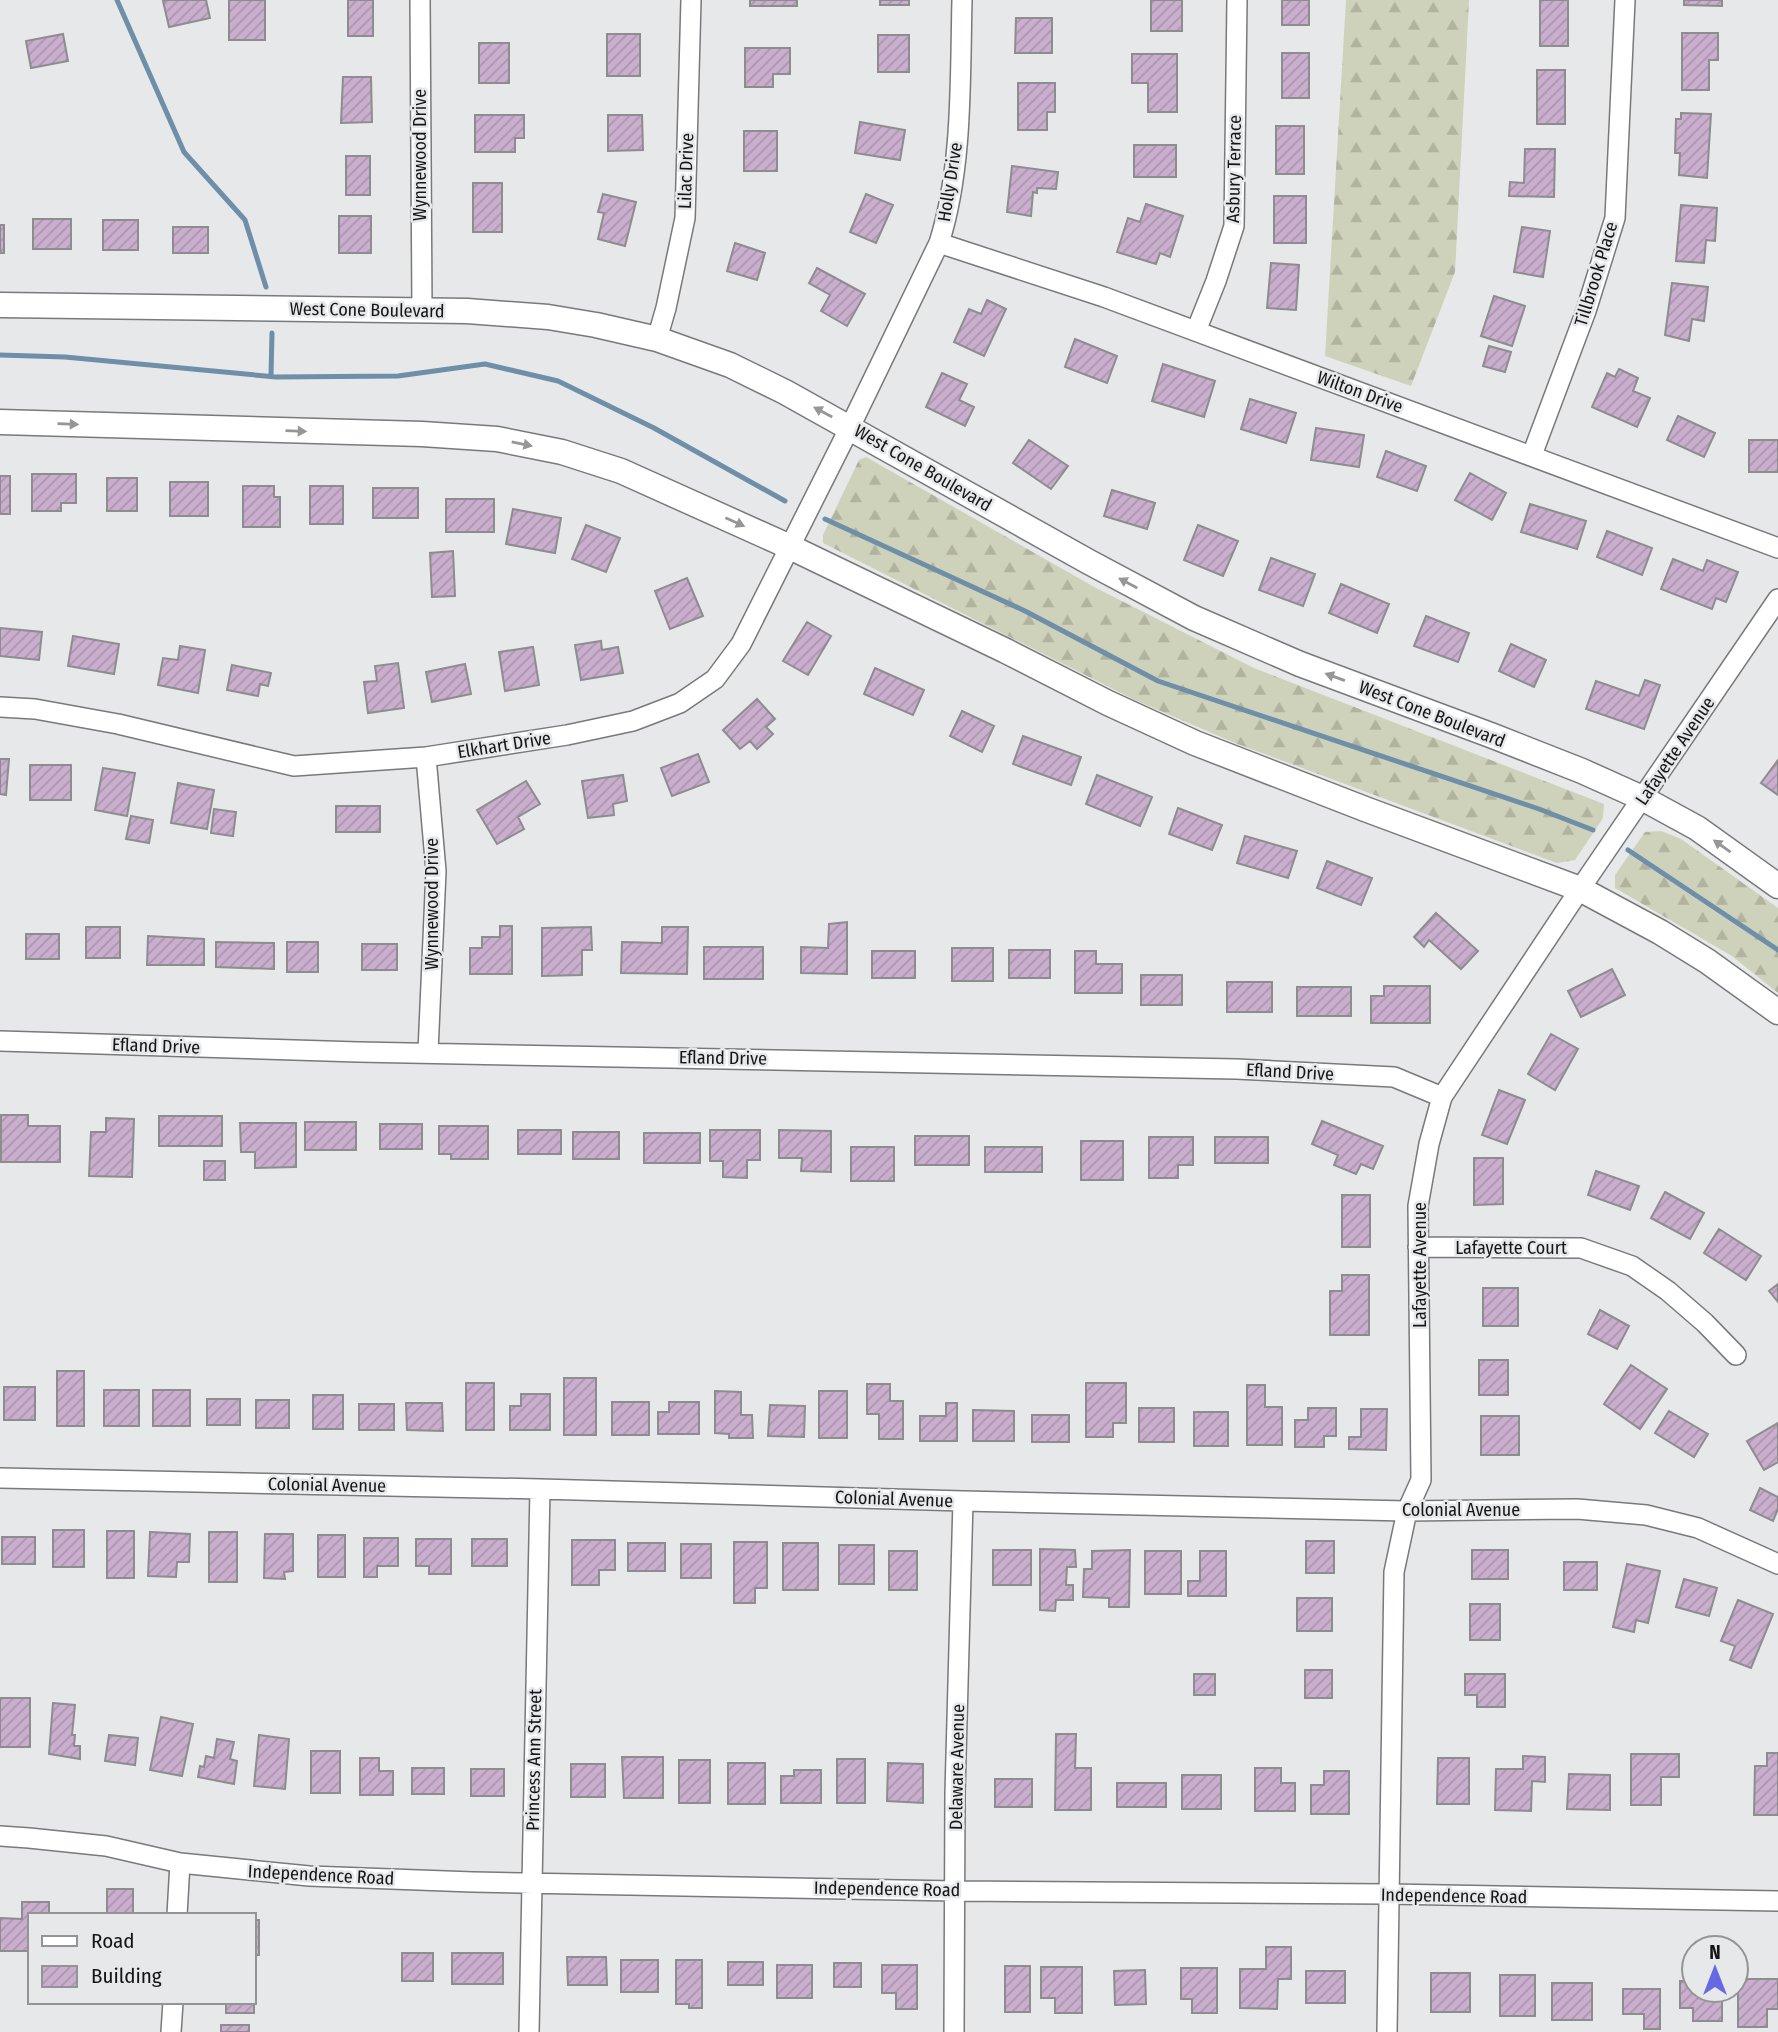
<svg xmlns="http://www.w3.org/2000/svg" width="1778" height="2032" font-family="'Fira Sans Condensed',sans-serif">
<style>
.forest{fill:url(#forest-firs)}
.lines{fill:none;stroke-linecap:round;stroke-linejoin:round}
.stream{stroke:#6f8ea8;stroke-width:5}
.building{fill:url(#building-hatch);stroke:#8d8c8e;stroke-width:2}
.minor-casing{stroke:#78797a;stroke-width:22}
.major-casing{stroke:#78797a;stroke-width:27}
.minor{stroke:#fff;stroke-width:19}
.major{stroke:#fff;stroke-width:24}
.oneway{fill:#969696}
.labels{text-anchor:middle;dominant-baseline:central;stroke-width:5;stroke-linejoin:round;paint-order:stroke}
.street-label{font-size:18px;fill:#151516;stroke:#e6e8e9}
</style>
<defs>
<pattern id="forest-firs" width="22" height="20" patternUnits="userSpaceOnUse" patternTransform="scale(1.75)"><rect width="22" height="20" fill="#cfd2ba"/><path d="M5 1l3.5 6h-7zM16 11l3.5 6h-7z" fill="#b1b39f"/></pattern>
<pattern id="building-hatch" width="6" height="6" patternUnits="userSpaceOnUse" patternTransform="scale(1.75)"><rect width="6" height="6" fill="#c9aecd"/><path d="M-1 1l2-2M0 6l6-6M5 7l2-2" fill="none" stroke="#ac95af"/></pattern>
</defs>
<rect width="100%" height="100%" fill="#e6e8e9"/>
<path class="forest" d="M1346 0H1469L1455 272 1411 386 1325 356Z
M866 457 1096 588 1254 668 1604 804 1603 818 1575 860 1557 863 1235 743 1135 700 823 543V535L859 460Z
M1661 831 1681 839 1778 908V993L1732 956 1615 888V875L1645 832Z"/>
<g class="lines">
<path class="stream" d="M117 0 184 152 245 220 266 287
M0 355 65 357 276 377 398 376 485 364 558 381 654 428 785 501
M271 376 272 333
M825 519 1025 611 1158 681 1539 809 1593 830
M1628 850 1778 950"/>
</g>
<path class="building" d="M167 0H206L210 18 169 27 163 1Z
M229 0H265V40H229Z
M348 0H373V36H348Z
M750 0H797V6H750Z
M880 0H909V5H880Z
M1151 0H1182V31H1151Z
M1282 0H1309V25H1282Z
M1540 0H1568V46H1540Z
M1684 0H1722V6L1684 5Z
M1016 18H1052V53H1015Z
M1682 33H1718V60H1709V90H1682Z
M63 34 68 61 31 68 26 41Z
M607 34H640V76H607Z
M878 35H909V72H878Z
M479 43H509V83H479Z
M745 48H790V74H773V87H745Z
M1282 53H1309V98H1282Z
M1132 54H1177V112H1148V83H1132Z
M1537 70H1565V124H1537Z
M343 77H371L372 122 341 123Z
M1018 83H1055V112H1047V130H1018Z
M1681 113 1711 114 1707 178 1679 175 1680 153H1675L1676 119H1681Z
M475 115H524V138H515V152H475Z
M608 115H642L643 150 608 151Z
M860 122 905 130 900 160 855 153Z
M1276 126H1304V174H1276Z
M744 131H777V171H744Z
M1134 145H1176V177H1134Z
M1525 149H1555L1554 197 1509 196 1510 182 1524 183Z
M346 156H370V195H346Z
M1012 166 1058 172 1056 189 1037 188V193L1033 192 1031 216 1007 212Z
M473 183H502V232H473Z
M603 194 636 202 625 246 598 239 604 213 598 212Z
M866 194 893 205 876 243 850 232Z
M1274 196H1306V243H1274Z
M1146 204 1183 216 1170 257 1160 253 1156 264 1117 252 1128 218 1140 222Z
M1681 205 1717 208 1715 241 1706 240 1704 263 1676 261Z
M339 216H371V253H339Z
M33 219H71V249H33Z
M103 220H138V250H103Z
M0 225H4V253H0Z
M173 227H208V253H173Z
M1522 227 1550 231 1543 277 1514 272Z
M735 243 765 253 757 280 727 271Z
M1271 263 1299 265 1296 310 1267 308Z
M817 268 865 294 847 326 821 311 830 295 809 283Z
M1672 283 1708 287 1704 321 1692 319 1689 341 1665 335Z
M1494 296 1525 306 1512 346 1481 336Z
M987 300 1006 309 984 356 954 342 969 309 981 314Z
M1075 339 1117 356 1107 383 1065 367Z
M1489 346 1511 352 1505 372 1483 366Z
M1163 364 1215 381 1204 417 1152 401Z
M1619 369 1638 378 1633 391 1650 398 1637 427 1592 407 1607 373 1615 377Z
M942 373 967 384 959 400 974 407 965 426 926 407Z
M1250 399 1296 413 1286 443 1241 429Z
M1678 416 1715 433 1704 457 1667 440Z
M1316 428 1364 435 1359 467 1311 460Z
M1029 440 1068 466 1051 489 1013 463Z
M1749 440H1778V472H1749Z
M1386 451 1426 466 1417 491 1377 477Z
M1470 473 1506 493 1492 520 1455 500Z
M32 474H76V503H61V511H32Z
M0 476H10V514H0Z
M107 478H137V511H107Z
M170 482H208V516H170Z
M243 486H274V497H280V527H243Z
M310 486H343V524H310Z
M373 488H418V518H373Z
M1112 490 1155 503 1147 529 1104 516Z
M446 499H494V532H446Z
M1530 504 1586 521 1577 549 1521 532Z
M513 509 561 518 555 553 506 544Z
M586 525 620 538 606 572 572 559Z
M1198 525 1238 541 1223 576 1184 560Z
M1607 531 1652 548 1642 575 1597 557Z
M453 551 455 596 432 597 430 553Z
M1271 558 1315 574 1303 606 1259 590Z
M1673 559 1703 571 1707 560 1738 572 1726 602 1716 598 1712 609 1661 589Z
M687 578 703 616 670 629 655 591Z
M1341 584 1389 604 1377 633 1329 613Z
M1426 616 1469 633 1458 662 1414 646Z
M807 622 831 636 808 675 783 661Z
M0 628 42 632 39 660 0 656Z
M73 636 119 644 114 674 68 666Z
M601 641 602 650 618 647 623 673 581 680 575 645Z
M1511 644 1546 660 1534 687 1499 671Z
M180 646 205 650 198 693 158 685 163 658 178 660Z
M533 647 539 685 505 691 499 652Z
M398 663 404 708 368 713 364 682 377 681 375 666Z
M465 664 471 694 432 702 426 672Z
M232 665 271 673 268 686 260 684 258 696 227 690Z
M875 668 924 690 913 715 864 694Z
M1645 680 1660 685 1644 729 1586 709 1596 681 1639 696Z
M757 699 775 719 766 727 773 734 757 749 750 741 740 749 723 730Z
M962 711 994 726 982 752 950 736Z
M1023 736 1081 757 1071 785 1013 764Z
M698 754 709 782 672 796 661 768Z
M0 759H9L6 795 0 794Z
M1778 760V795L1761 783Z
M30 765H71V800H30Z
M103 768 135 773 127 816 95 810Z
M623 775 627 801 613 804 614 815 588 818 582 781Z
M1097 775 1152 797 1140 826 1086 804Z
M526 781 540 804 518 817 524 829 497 844 477 810Z
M178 783 214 790 207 829 171 823Z
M336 806H380V832H336Z
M1178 808 1222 825 1212 850 1169 834Z
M214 809 236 812 233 836 211 833Z
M131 816 153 820 149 843 126 839Z
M1245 836 1297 851 1288 878 1237 863Z
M1327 861 1372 878 1361 905 1317 888Z
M1436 913 1478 951 1461 969 1429 940 1424 947 1414 937Z
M847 922V974L801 973V947L828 948 829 924Z
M500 926H512V974H470V948H482V937H500Z
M86 927H120V958H86Z
M591 927 592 950H582V975L542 976V928Z
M662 927H688L687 974 621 973 622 942 662 943Z
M26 934H59V959H26Z
M148 936 204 939V965H147Z
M216 942 274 943V969L216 967Z
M287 942H318V972H287Z
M362 944H397V970H362Z
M704 947H763V979H704Z
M952 948H993V981H952Z
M1009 950H1050V978H1009Z
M872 951H915V978H872Z
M1075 951H1096V964H1122V993H1075Z
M1612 969 1625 995 1581 1017 1568 991Z
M1141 975H1182V1005H1141Z
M1227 982H1272V1012H1227Z
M1384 986H1430V1023H1371V996H1384Z
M1297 987H1351V1016H1297Z
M1551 1034 1578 1049 1555 1090 1528 1074Z
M1499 1090 1525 1100 1507 1144 1482 1135Z
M1 1115H28V1126H60V1162H1Z
M159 1116H222V1146H159Z
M106 1118 134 1119 132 1177 89 1176 91 1132H106Z
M1322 1121 1383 1146 1373 1169 1361 1164 1356 1174 1334 1165 1338 1155 1312 1144Z
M305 1122H356V1150H305Z
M240 1123H296V1167L255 1168V1152H241Z
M380 1124H422V1149H380Z
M439 1126H488V1159H451V1154H439Z
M518 1130H561V1154H518Z
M710 1130H760V1160H747V1178L723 1177V1161H710Z
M779 1130 831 1131V1172L801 1171 802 1158H779Z
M573 1132H619V1159H573Z
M644 1133H700V1163H644Z
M915 1136H969V1165H915Z
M1149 1137H1193V1165H1178V1178H1149Z
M1215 1137H1268V1163H1215Z
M1081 1141H1123V1180H1081Z
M851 1147H894V1181H851Z
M985 1147H1042V1172H985Z
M1474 1158H1503V1204L1474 1205Z
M204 1161H225V1180H204Z
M1596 1171 1639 1186 1630 1210 1588 1195Z
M1665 1192 1704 1213 1690 1239 1651 1218Z
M1342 1195H1370V1247H1342Z
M1719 1229 1761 1256 1746 1280 1704 1253Z
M1342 1275H1369V1335H1330V1291H1342Z
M1778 1284V1302L1769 1291Z
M1483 1288H1518V1326H1483Z
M1600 1310 1629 1326 1617 1349 1588 1334Z
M1479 1360H1508V1395H1479Z
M1631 1365 1667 1389 1640 1429 1604 1404Z
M57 1371H84V1426H57Z
M564 1378H596V1435H564Z
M466 1383H494V1430H466Z
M1086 1383H1126V1423H1113V1437H1086Z
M867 1384H890V1401H903V1439H879V1414H867Z
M1247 1385H1265V1407H1282V1445H1247Z
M4 1387H35V1420H4Z
M104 1390H139V1426H104Z
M153 1390H190V1426H153Z
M715 1391 741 1392V1415H752L753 1438H729V1434L715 1433Z
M819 1391H847V1438H819Z
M521 1394H550V1430H510V1406H521Z
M313 1395H343V1429H313Z
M207 1399H240V1425H207Z
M256 1400H289V1428H256Z
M612 1402H649V1435H612Z
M669 1402H699V1434H658V1412H669Z
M406 1403H442L443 1431 407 1430Z
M946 1403H957V1441H920V1416H946Z
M359 1404H394V1430H359Z
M770 1405 805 1406 804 1437 768 1436Z
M1139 1408H1174V1442H1139Z
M1308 1408H1336V1436H1324V1447H1295V1420H1308Z
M1361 1409H1387L1386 1450 1349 1449V1437H1361Z
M973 1410 1014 1411V1441H973Z
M1669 1411 1708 1434 1694 1457 1655 1433Z
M1194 1412H1228V1446H1194Z
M1032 1415H1069V1442H1032Z
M1481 1416H1519V1455H1481Z
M1778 1423V1462L1764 1470 1747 1441Z
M1760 1488 1778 1497V1509L1773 1521 1750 1510Z
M53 1530H84V1567H53Z
M107 1531H134V1578H107Z
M150 1532 190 1534 189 1562H177L176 1577 148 1576Z
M209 1532H237V1582H209Z
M265 1534H293V1571L284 1572 285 1579 264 1578Z
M318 1535H345V1577H318Z
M2 1537H35V1564H2Z
M364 1538H398V1566H377V1577H364Z
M416 1539H451V1574H429V1566H416Z
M472 1539H507V1566H472Z
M572 1540H615V1570H599V1585H572Z
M1306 1541H1334V1573H1306Z
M734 1542H767V1588H755V1603H734Z
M628 1543H665V1571H628Z
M783 1543H818V1590H783Z
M681 1544H711V1578H681Z
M839 1545H874V1584H839Z
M1040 1549 1075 1550 1076 1567H1067L1066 1585H1073V1600H1056L1055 1611 1040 1610Z
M993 1550H1031V1585H993Z
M1130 1550 1129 1607H1109V1598L1083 1597 1084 1569H1092V1551Z
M1472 1550H1508V1579H1472Z
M889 1551H917V1590H889Z
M1145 1551H1181V1594H1145Z
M1200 1551H1226V1596H1188V1581H1200Z
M1564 1562H1597V1590H1564Z
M1627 1564 1660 1571 1648 1623 1636 1620 1634 1632 1613 1627Z
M1684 1579 1717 1588 1709 1616 1676 1607Z
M1297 1598H1332V1631H1297Z
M1738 1600 1773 1614 1751 1668 1730 1660 1735 1646 1721 1641Z
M1470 1604H1500V1640H1470Z
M1305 1670H1332V1698H1305Z
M1194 1674H1215V1695H1194Z
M1465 1674H1505V1707H1477V1695H1465Z
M0 1698H30V1747H0Z
M53 1703 75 1705 72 1735H75L74 1746H80V1759L49 1754Z
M161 1717 193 1724 182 1776 150 1770Z
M1056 1734H1076L1075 1768H1091V1810H1055Z
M109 1735 138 1738 135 1765 105 1761Z
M259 1735 289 1739 285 1789 254 1786Z
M217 1739 234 1742 230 1759 237 1761 234 1784 198 1777 200 1766 204 1767 206 1756 214 1758Z
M311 1751H340V1793H311Z
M1767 1753H1778V1815H1754L1755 1766H1767Z
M1631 1754H1679V1777H1661V1805H1631Z
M1523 1756 1545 1757V1782L1532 1781 1531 1811 1495 1810 1496 1769H1523Z
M622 1757H663V1798H624Z
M360 1758H379V1771H393V1795H360Z
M1438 1758H1469V1804H1437Z
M837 1759H865V1803H837Z
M679 1760H710V1803H679Z
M728 1763H765V1804H728Z
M888 1763 923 1764V1803L887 1801Z
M571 1764H605V1797H571Z
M412 1768H444V1794H412Z
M1255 1768H1281V1783H1295V1811H1255Z
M471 1769H504V1796H471Z
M794 1770H821V1803H781V1776H794Z
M1324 1771H1349V1814H1311V1785H1324Z
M1569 1774 1610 1775V1810L1567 1809Z
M1182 1775H1221V1809H1182Z
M995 1779H1032V1807H995Z
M1117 1783H1166V1807H1117Z
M107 1889H133V1915H107Z
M22 1902H49V1915H30V1951H0V1918L22 1919Z
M254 1920H259V1955H254Z
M1266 1947H1291V1979H1278L1277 2009 1240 2008V1969H1266Z
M402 1953H433V1981H402Z
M452 1953H503V1984H452Z
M567 1957H606L607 1985H568Z
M621 1960H658V1992H621Z
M676 1960H702V2008H689V2004H676Z
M728 1962H763V1985H728Z
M834 1963H861V1987H834Z
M777 1965H812V1998H777Z
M882 1965H917V2009H896V1993H882Z
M1005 1966H1030V2012H1005Z
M1041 1967H1082V2013H1055V1998H1041Z
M1181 1968H1217V2013H1192V1999H1181Z
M1145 1970 1146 2004 1115 2005 1114 1971Z
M1306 1971H1345V2003H1306Z
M1431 1973H1470V2012H1431Z
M254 1975V2013H226V2002H254Z
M1500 1975H1535V2016H1500Z
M1738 1979H1778V2009H1767V2027H1738Z
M1680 1981H1694V1990H1722V2021H1693V2008H1680Z
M1552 1983H1592V2020H1552Z
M1623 1989H1660V2029H1644V2014H1623Z
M221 2025H249V2032H221Z"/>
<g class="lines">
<g class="minor-casing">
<path id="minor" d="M420 0 422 310
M939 243 1104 297 1778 548
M1196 331 1216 281 1234 226 1237 0
M657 339 666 308 685 218 691 0
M1532 455 1586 311 1615 218 1625 0
M0 707 35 709 118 724 294 766 426 757 567 735 633 721 680 703 715 679 741 644 850 427 939 243C963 168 960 78 962 0
M426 757 436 871 428 1052
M0 1041 358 1052 1236 1069 1394 1077 1442 1097
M1418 1247 1581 1248 1632 1266 1668 1291 1705 1323 1736 1355
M0 1478 540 1489 963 1501 1407 1511 1577 1509 1646 1515 1698 1528 1778 1564
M0 1836 29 1838 106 1846 180 1863 309 1876 473 1882 956 1891 1389 1894 1778 1901
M177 1915 180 1863
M171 2032 173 2002
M529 2032 540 1489
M954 2032 955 1793 963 1501
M1387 2032 1394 1572 1407 1511 1421 1480 1418 1206 1429 1144 1442 1097 1580 889 1778 599"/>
</g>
<g class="major-casing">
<path id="major" d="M0 305 467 311 548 317 596 325 657 339 730 365 785 392 1089 562 1194 618 1300 664 1493 736 1582 771 1642 798 1697 828 1778 886
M0 422 422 434 497 439 562 452 621 471 790 547 1006 651 1108 703 1195 743 1365 809 1580 889 1660 932 1707 961 1778 1012"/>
</g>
<use href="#minor" class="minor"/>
<use href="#major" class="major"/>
</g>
<defs><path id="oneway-solid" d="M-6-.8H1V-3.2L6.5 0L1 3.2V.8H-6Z" transform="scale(1.75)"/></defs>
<g class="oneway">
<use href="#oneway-solid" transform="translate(823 412) rotate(-152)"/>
<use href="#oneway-solid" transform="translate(68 424) rotate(2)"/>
<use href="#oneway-solid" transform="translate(296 431) rotate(2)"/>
<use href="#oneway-solid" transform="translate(522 444) rotate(11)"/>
<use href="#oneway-solid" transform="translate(735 522) rotate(24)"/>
<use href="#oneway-solid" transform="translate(1128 583) rotate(-152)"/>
<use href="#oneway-solid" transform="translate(1335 677) rotate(-160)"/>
<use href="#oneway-solid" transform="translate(1722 846) rotate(-145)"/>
</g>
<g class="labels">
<g class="street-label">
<text transform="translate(420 155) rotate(-90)">Wynnewood Drive</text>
<text transform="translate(1234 169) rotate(-89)">Asbury Terrace</text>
<text transform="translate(686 171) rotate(-88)">Lilac Drive</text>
<text transform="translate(950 182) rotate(-81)">Holly Drive</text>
<text transform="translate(1596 274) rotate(-73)">Tillbrook Place</text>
<text transform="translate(367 310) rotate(1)">West Cone Boulevard</text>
<text transform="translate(1360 392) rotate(20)">Wilton Drive</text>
<text transform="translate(923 468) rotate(30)">West Cone Boulevard</text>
<text transform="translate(1432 714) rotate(21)">West Cone Boulevard</text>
<text transform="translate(504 745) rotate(-9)">Elkhart Drive</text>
<text transform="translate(1675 751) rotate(-56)">Lafayette Avenue</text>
<text transform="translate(432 904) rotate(-90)">Wynnewood Drive</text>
<text transform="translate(156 1046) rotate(2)">Efland Drive</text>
<text transform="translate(723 1058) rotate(1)">Efland Drive</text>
<text transform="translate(1290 1072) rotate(3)">Efland Drive</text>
<text x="1511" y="1248">Lafayette Court</text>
<text transform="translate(1420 1265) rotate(-90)">Lafayette Avenue</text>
<text transform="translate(327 1485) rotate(1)">Colonial Avenue</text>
<text transform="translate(894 1499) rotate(2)">Colonial Avenue</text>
<text x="1461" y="1510">Colonial Avenue</text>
<text transform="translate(534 1760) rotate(-89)">Princess Ann Street</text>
<text transform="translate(957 1767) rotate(-89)">Delaware Avenue</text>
<text transform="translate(321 1875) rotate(3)">Independence Road</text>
<text transform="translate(887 1889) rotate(1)">Independence Road</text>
<text transform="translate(1454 1896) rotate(1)">Independence Road</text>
</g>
</g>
<rect x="28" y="1913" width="228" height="91" fill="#e6e8e9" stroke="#929495" stroke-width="2"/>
<rect x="42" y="1936" width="35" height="10" fill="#ffffff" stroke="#929495" stroke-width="2"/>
<text x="91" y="1948" font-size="21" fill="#151516">Road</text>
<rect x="42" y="1966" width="35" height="21" fill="url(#building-hatch)" stroke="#929495" stroke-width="2"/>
<text x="91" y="1983" font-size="21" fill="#151516">Building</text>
<g transform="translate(1715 1969)"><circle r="33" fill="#e6e8e9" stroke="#929495" stroke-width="2"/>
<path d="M0-5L12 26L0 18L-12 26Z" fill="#6669e2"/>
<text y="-10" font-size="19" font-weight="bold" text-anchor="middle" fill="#151516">N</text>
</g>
</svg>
